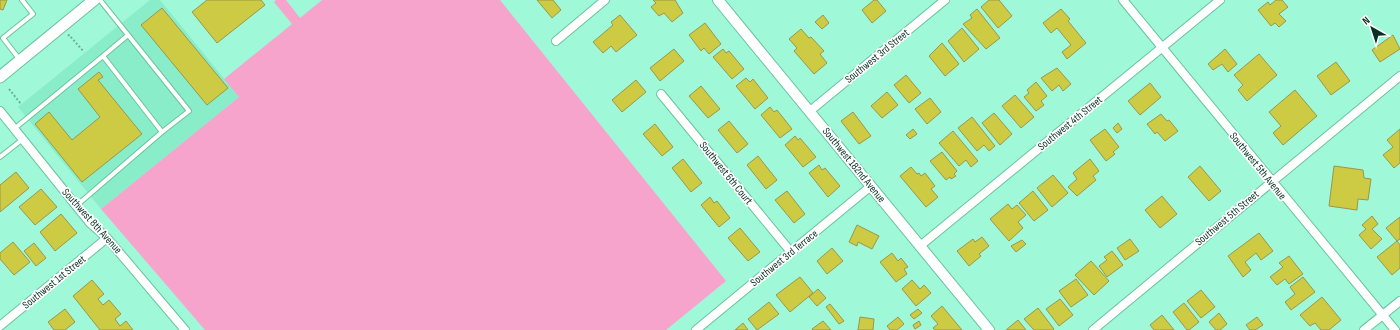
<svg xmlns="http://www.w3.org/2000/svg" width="1400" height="330" font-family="'Sofia Sans Condensed',sans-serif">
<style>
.built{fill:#8aedc9}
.green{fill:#f7a4cd}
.building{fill:#cdca44;stroke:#98974d}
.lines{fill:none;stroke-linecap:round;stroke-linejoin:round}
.service-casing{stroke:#6ac2a3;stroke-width:6}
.minor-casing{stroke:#6ac2a3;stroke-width:10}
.tertiary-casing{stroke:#6ac2a3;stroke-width:12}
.secondary-casing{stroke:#6ac2a3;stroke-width:13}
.path{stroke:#6ab198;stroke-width:2;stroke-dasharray:2 2;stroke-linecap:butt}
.service{stroke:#fff;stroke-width:4}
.minor{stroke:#fff;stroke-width:8}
.tertiary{stroke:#fff;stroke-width:10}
.secondary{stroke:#fff;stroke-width:11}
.labels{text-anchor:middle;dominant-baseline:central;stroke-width:3.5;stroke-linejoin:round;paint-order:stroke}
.street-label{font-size:11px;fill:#093024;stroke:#fff}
</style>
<rect width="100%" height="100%" fill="#9ff8d7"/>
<path class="built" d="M150 0H160L239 97 101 209 18 107Z"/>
<path class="green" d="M276 0H286L300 18 322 0H500L726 281 666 330H205L101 209 239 97 224 79 292 24 274 2Z"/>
<path class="building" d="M0 0H7L3 10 0 9Z
M207 0H261L265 5 217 43 192 12Z
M537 0H553L561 10 552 18Z
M653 0H675L683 13 672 22 664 13 659 16 651 7 656 3Z
M874 0H877L886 11 872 23 862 10Z
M989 0H999L1012 16 998 28 981 7Z
M1276 0H1282L1288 7 1279 14 1286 21 1279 27 1275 23 1271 26 1258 10 1268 2 1270 5Z
M162 8 228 88 207 105 141 25Z
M977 9 1000 38 986 49 963 24 972 18 970 15Z
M1061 9 1070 19 1068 21 1086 43 1067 59 1062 52 1071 45 1057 28 1051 33 1043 23Z
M620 15 637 35 616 52 611 46 603 53 593 42 613 25 611 22Z
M823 15 829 23 822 29 815 22Z
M705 23 721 44 709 54 704 48 701 51 689 35Z
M962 28 979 49 964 62 948 41Z
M801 29 809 38 811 37 824 51 820 54 827 63 814 74 794 51 797 48 789 39Z
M1393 35 1400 49 1380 62 1372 50Z
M942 43 959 64 945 76 929 56Z
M674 49 684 61 660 81 650 68Z
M723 49 726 53 729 51 744 69 732 79 713 57Z
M1225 49 1237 64 1228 72 1222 64 1213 70 1208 64Z
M1259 54 1277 75 1247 101 1238 90 1243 85 1234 75Z
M1336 62 1350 81 1331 95 1317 76Z
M1057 68 1071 84 1063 91 1059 85 1052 91 1041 78Z
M99 72 103 77 98 80 142 134 82 182 35 124 49 112 72 140 100 117 78 89Z
M906 75 921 93 909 103 894 85Z
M746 78 750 82 753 79 768 98 755 109 736 86Z
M636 80 646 92 622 112 612 100Z
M1036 82 1047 96 1041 101 1044 105 1036 111 1024 97 1029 93 1027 90Z
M1150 83 1161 97 1140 115 1128 101Z
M701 86 720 109 708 118 689 96Z
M1295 90 1317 116 1283 145 1273 133 1281 126 1269 112Z
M887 92 898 105 882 118 871 106Z
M1015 95 1034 117 1021 128 1002 106Z
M930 98 941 112 927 124 915 109Z
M770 107 774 112 777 110 792 129 780 138 761 115Z
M853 112 871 136 859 144 841 121Z
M994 113 1012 134 1000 145 982 123Z
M1161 114 1167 121 1169 120 1178 131 1165 141 1157 132 1155 134 1147 124Z
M972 117 995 146 989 151 984 145 977 151 958 128Z
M729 121 748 144 737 153 718 130Z
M1118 123 1122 129 1117 133 1113 128Z
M655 124 673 147 662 156 643 134Z
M913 129 917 134 910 139 906 135Z
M1105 129 1119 147 1113 152 1115 154 1106 161 1090 140Z
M1400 129V163L1394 168 1383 155 1393 147 1387 140Z
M953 131 978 161 971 167 966 160 959 166 939 143Z
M795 136 798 140 800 138 816 157 803 167 785 145Z
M942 152 957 171 954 174 956 176 951 179 950 177 946 180 930 161Z
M758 156 777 180 766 189 747 165Z
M683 159 702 183 691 192 672 168Z
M1090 159 1099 171 1093 176 1096 180 1077 196 1068 187 1077 179 1073 173Z
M819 165 822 170 825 168 840 186 828 197 809 173Z
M1200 166 1221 191 1209 201 1188 177Z
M1334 166 1363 170 1364 178 1371 179 1368 200 1358 199 1357 210 1329 206Z
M911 167 917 174 919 173 921 176 925 173 935 186 931 189 938 197 926 207 900 176Z
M16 172 29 188 0 212V185Z
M1053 175 1068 193 1052 207 1037 188Z
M41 189 57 207 35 225 19 207Z
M787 191 805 214 794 223 775 200Z
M1033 191 1048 210 1034 221 1019 203Z
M1162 196 1177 214 1160 228 1145 210Z
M710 197 714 203 717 201 730 218 719 227 701 205Z
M1008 204 1012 209 1017 205 1026 215 1018 222 1023 228 1009 241 990 219Z
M61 214 77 233 55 251 40 232Z
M1372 216 1378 224 1372 229 1382 239 1371 249 1359 235 1366 229 1362 225Z
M1400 217V239L1397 241 1386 228Z
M857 225 879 236 872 249 858 242 857 246 849 242Z
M740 228 760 252 748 261 728 238Z
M1259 233 1273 251 1261 260 1256 253 1245 262 1251 270 1243 277 1228 256Z
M982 237 989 246 979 254 981 256 969 266 957 251 973 239 975 242Z
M1130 239 1139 251 1125 260 1117 248Z
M1022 240 1026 244 1016 252 1011 246Z
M1397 241 1400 245V268L1392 275 1377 257Z
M13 242 30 262 14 275 0 259V253Z
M34 243 46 258 36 266 24 251Z
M832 248 843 261 827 274 817 261Z
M1112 251 1123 265 1107 277 1099 266 1107 260 1104 257Z
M892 253 898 261 901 258 908 267 904 269 907 274 896 282 880 262Z
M1289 256 1303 274 1289 284 1285 279 1277 285 1270 277 1283 267 1279 263Z
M1091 261 1109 281 1094 295 1075 275Z
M800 277 813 293 790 312 776 295Z
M1303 277 1315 292 1291 310 1285 302 1295 294 1290 287Z
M1076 279 1088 295 1071 307 1059 291Z
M92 280 104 294 98 299 103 305 109 300 121 314 115 319 120 326 126 321 133 330H100L73 296Z
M912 280 920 289 924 285 931 293 916 306 902 289Z
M818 289 826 298 817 306 809 297Z
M1201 290 1215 307 1201 318 1187 301Z
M1322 297 1341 320 1329 330H1321L1315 323 1310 326 1300 315Z
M1060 299 1073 315 1059 326 1046 309Z
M769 302 779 314 757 330 748 319Z
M1184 303 1199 322 1189 330H1187L1173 312Z
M830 304 844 321 839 324 826 307Z
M942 306 962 330H935L933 328 938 324 931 316Z
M1038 308 1054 329 1053 330H1034L1024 319Z
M65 309 75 322 65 330H54L48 322Z
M918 309 922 313 914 319 910 315Z
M1219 313 1227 324 1220 330H1216L1209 322Z
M1162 315 1174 330H1154L1150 325Z
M860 317 874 319 873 330H858Z
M898 317 904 324 897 330H890L887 326Z
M1257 317 1263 325 1255 330H1250L1246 325Z
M1018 320 1026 330H1006Z
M823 321 831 330H813L812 329Z
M919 321 921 325 915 329 913 325Z
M743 323 748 330H735Z"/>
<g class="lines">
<g class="service-casing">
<path id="service" d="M100 0 189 111 162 132 103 56 128 35
M20 60 3 38 33 14 22 0
M14 129 103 56
M0 157 23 139
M76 206 162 132"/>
</g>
<g class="minor-casing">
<path id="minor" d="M1123 0 1395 330
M556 41 605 0
M661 94 791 252
M0 111 90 223 107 238 185 330
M810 111 945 0
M920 246 1220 0
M0 326 107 238
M696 330 871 186
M1093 330 1400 76
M1364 330 1400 301"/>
</g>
<g class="tertiary-casing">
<path id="tertiary" d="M718 0 989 330"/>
</g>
<g class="secondary-casing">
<path id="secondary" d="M0 77 94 0"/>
</g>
<path class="path" d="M68 36 69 35 84 52
M9 89 21 104"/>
<use href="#service" class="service"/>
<use href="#minor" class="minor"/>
<use href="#tertiary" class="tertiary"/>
<use href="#secondary" class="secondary"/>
</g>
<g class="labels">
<g class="street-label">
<text transform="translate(877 56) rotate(-39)">Southwest 3rd Street</text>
<text transform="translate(1070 123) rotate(-39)">Southwest 4th Street</text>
<text transform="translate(854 165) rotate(51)">Southwest 182nd Avenue</text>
<text transform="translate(1258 166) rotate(51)">Southwest 5th Avenue</text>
<text transform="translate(726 173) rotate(51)">Southwest 6th Court</text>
<text transform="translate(1227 218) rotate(-40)">Southwest 5th Street</text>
<text transform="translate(92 221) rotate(48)">Southwest 8th Avenue</text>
<text transform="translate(784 258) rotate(-39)">Southwest 3rd Terrace</text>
<text transform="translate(54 282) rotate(-39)">Southwest 1st Street</text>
</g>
</g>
<g transform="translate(1372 28) rotate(321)" stroke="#ffffff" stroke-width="3" paint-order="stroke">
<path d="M0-3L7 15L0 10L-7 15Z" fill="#093024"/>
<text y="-6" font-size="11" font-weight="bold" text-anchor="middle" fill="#093024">N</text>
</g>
</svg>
